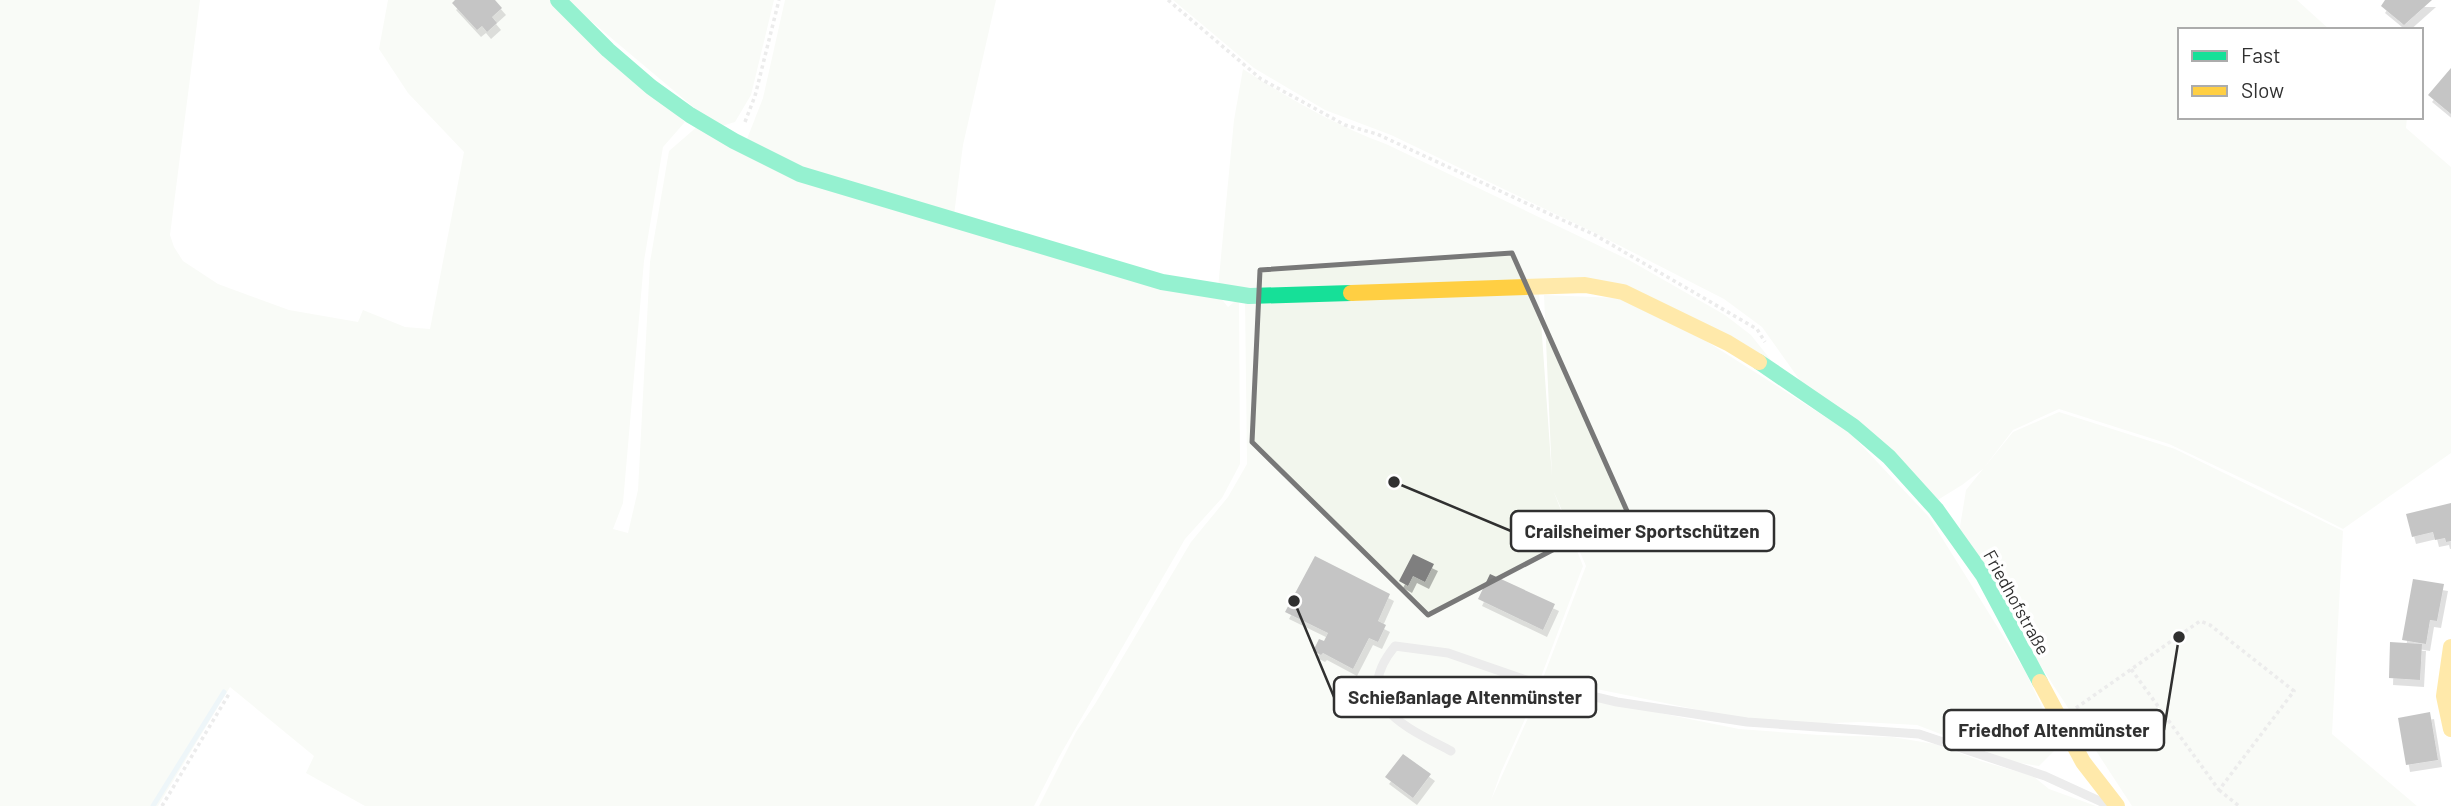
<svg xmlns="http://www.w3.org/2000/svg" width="2451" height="806" font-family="Barlow,sans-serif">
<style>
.green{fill:#f2f6ed}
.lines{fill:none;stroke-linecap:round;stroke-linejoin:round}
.stream{stroke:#daeaf2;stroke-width:5}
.building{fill:#7f7f7f;filter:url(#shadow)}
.path{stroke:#d4d4d4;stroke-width:3.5;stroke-dasharray:3.5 3.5;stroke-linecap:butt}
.lane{stroke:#d4d4d4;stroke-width:9}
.fast{stroke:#16e098;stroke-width:16}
.slow{stroke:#ffcf43;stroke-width:16}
.marked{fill:none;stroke:#787878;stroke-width:5;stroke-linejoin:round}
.labels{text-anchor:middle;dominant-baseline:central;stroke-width:7;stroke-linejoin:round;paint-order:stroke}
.street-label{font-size:18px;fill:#303030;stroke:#fff}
.leader{fill:none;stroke:#303030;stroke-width:2.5}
.callout-dot{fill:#303030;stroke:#fff;stroke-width:2.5}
.callout{fill:#fff;stroke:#303030;stroke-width:2.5}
.callout-label{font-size:19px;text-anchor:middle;font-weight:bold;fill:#303030}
</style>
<defs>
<filter id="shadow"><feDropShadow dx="4" dy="7" stdDeviation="0" flood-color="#0004"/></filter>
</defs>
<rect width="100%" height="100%" fill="#fff"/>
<path class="green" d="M0 0H200L170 235 174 247 183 261 218 284 289 310 358 322 363 310 405 327 430 329 464 152 408 93 379 49 388 0H551L685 122 663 147 644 261 623 503 613 529 628 533 638 490 650 262 669 151 699 125 733 144 1220 297 1228 307 1239 298 1240 464 1222 498 1185 539 1059 757 1034 806H365L306 773 314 756 230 687 158 806H0Z
M566 0H774L751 95 735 122 722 126 704 116Z
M785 0H996L963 145 954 215 810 173 747 139 763 98Z
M1173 0H2297L2330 30H2180V117H2407L2406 128 2451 167V453L2343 529 2260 487 2169 444 2059 409 2013 430 1983 469 2013 432 2059 412 2175 449 2343 531 2332 734 2417 806H2132L1958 539 1966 490 1983 469 1962 485 1936 501 1804 386 1762 327 1724 299 1595 233 1391 135 1325 110 1254 68Z
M1243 69C1290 99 1333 124 1386 144L1629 260 1725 315 1751 335 1774 364 1617 285 1218 288 1234 120Z
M1539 293 1552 477 1544 295 1619 298 1670 318 1849 432 1929 517 2025 671 2058 741 2056 749 2039 766 2014 762 1917 725 1861 722 1803 724 1733 717 1543 678 1586 566 1553 490 1583 566 1525 719 1501 772 1491 800 1541 689 1739 729 1819 735 1892 737 1935 744 1981 761 2033 776 2049 789 2096 806H1039L1076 732 1095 704 1191 542 1228 497 1247 464 1245 298Z"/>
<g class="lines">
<path class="stream" d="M153 806 224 692"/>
</g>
<path class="building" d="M455 0H495L502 8 492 17 497 23 487 32 482 26 477 30 452 3Z
M2385 0H2432L2404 25 2381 6Z
M2451 68V114L2428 95Z
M2451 503V541L2446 542 2445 538 2435 540 2433 532 2412 537 2406 514Z
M1413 554 1434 564 1425 582 1413 576 1408 586 1399 581Z
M1315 556 1390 594 1378 621 1386 625 1378 642 1369 638 1353 669 1323 653 1321 655 1313 651 1319 639 1324 641 1328 633 1285 612Z
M1490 574 1555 604 1543 630 1478 599Z
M2413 579 2444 584 2437 621 2430 620 2426 644 2402 640Z
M2390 642 2422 644 2420 680 2389 678Z
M2430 712 2438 760 2406 765 2398 718Z
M1403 754 1431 774 1413 798 1385 777Z"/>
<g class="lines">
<path class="path" d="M1168 0 1261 79 1345 125 1377 134 1595 235 1757 329 1765 342
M745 122 755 96 779 0
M2076 708 2200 621 2210 625 2294 691 2219 790 2131 669
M2219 790 2239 806
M162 806 229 694"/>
<path class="lane" d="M1451 751C1406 727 1348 704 1395 646L1448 653 1532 682 1617 702 1747 722 1919 734 2045 776 2104 803"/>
<path class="fast" d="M558 0 608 50 651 87 690 115 734 141 800 174 1162 282 1249 296 1351 293
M1759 362 1853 426 1889 457 1936 509 1983 575 2040 682"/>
<path class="slow" d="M1351 293 1585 285 1623 292 1728 343 1759 362
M2451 647 2444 696 2451 729
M2040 682 2083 762 2117 806"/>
</g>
<path d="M0 0H2451V806H0ZM1512 253 1627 511 1428 615 1252 442 1260 270Z" fill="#fff" fill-opacity=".55" fill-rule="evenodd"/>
<path class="marked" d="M1512 253 1627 511 1428 615 1252 442 1260 270Z"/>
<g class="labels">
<g class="street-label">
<text transform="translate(2017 602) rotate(61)">Friedhofstraße</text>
</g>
</g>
<path class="leader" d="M1394 482L1511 531M1294 601L1334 697M2179 637L2164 730"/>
<g class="callout-dot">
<circle cx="1394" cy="482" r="7"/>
<circle cx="1294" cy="601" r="7"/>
<circle cx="2179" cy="637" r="7"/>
</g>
<g class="callout">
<rect x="1511" y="511" width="263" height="40" rx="7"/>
<rect x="1334" y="677" width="262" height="40" rx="7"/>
<rect x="1944" y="710" width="220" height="40" rx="7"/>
</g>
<g class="callout-label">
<text x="1642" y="538">Crailsheimer Sportschützen</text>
<text x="1465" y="704">Schießanlage Altenmünster</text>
<text x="2054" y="737">Friedhof Altenmünster</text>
</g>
<rect x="2178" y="28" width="245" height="91" fill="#ffffff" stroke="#acacac" stroke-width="2"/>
<rect x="2192" y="51" width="35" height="10" fill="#16e098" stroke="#acacac" stroke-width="2"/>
<text x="2241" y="63" font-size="21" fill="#303030">Fast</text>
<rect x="2192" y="86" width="35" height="10" fill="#ffcf43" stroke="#acacac" stroke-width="2"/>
<text x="2241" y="98" font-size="21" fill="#303030">Slow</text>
</svg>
